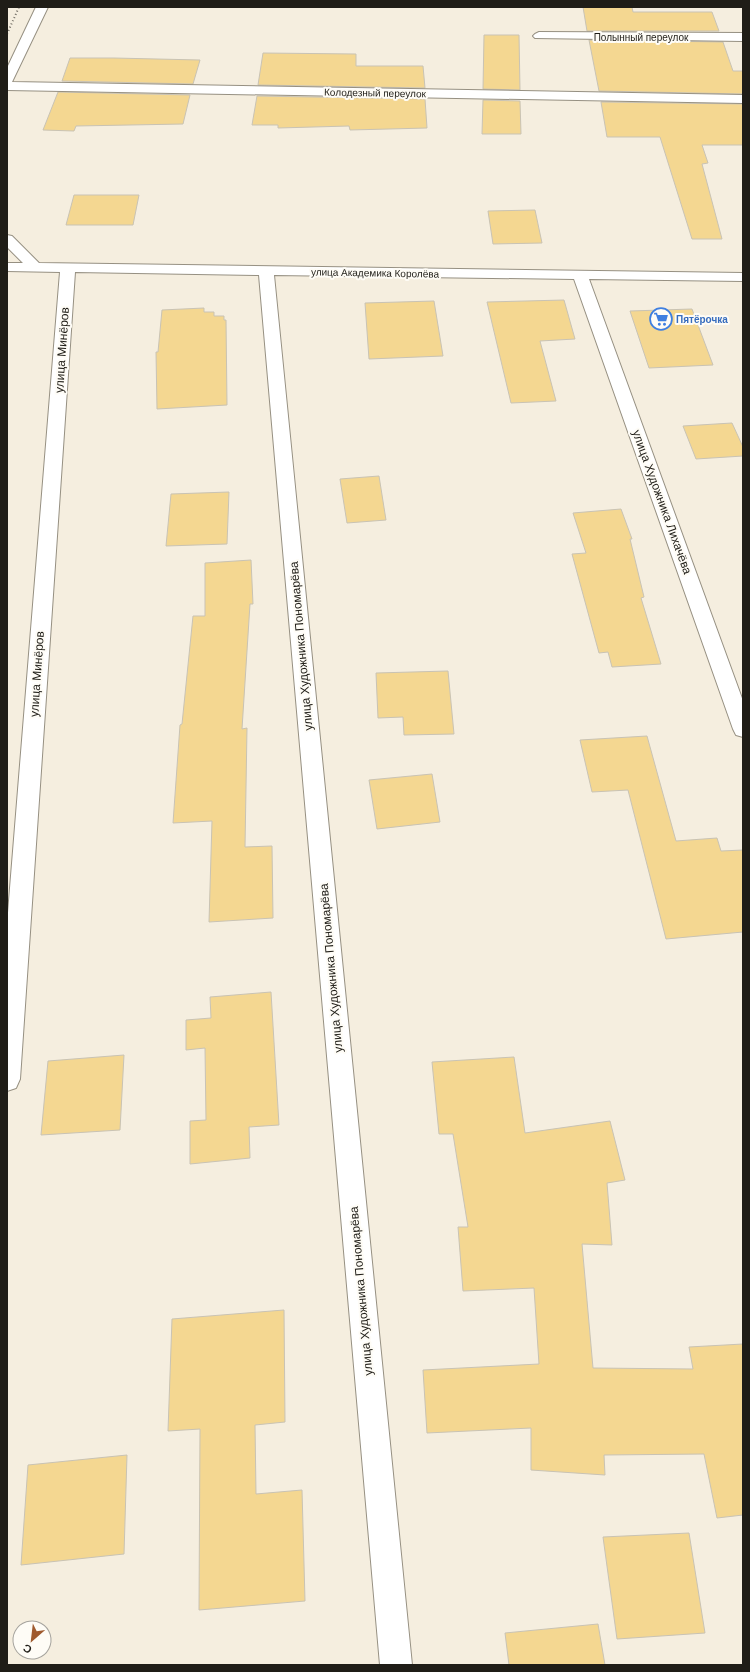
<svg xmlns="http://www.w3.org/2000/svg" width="750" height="1672" font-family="'DM Sans',sans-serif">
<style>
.building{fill:#f4d791;stroke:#c9c3b4}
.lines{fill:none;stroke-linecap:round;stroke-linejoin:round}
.minor-casing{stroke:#969082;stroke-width:2}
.minor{fill:#fff;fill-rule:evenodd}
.rail{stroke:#726e65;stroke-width:2;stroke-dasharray:1 2.5;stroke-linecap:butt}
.labels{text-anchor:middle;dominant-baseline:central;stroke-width:4;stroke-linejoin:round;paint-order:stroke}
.far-street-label{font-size:10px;fill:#1f1d17;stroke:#fefcf6}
.far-shop-label{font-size:10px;font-weight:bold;fill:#366cbe;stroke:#fefcf6;text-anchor:start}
.street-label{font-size:12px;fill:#1f1d17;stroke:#fefcf6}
</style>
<rect width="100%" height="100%" fill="#f5eedf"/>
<path class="building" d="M583 7H632L633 12H712L719 31H587Z
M484 35H519L520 90 483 89Z
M589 40 723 42 733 71H743V94L599 91Z
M263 53 356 54V66H423L425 88 258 85Z
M70 58H114L200 60 193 84 62 81Z
M58 92 190 95 183 124 76 126 74 131 43 130Z
M257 96 425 99 427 128 350 130 349 126 278 128V125H252Z
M483 100 520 101 521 134H482Z
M601 102 743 104V145H702L708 163 702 164 722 239H692L660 137H607Z
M74 195H139L133 225H66Z
M535 210 542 243 493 244 488 211Z
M564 300 575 339 540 341 556 401 511 403 487 302Z
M434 301 443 356 369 359 365 303Z
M204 308V312H214V316H224V320H226L227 405 157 409 156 352H158L162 310Z
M692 309 713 365 649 368 630 311Z
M732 423 743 447V456L696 459 683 426Z
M379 476 386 520 347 523 340 479Z
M229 492 227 544 166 546 171 494Z
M621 509 632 539H630L644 597 641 598 661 664 612 667 608 652 599 653 572 554 586 553 573 513Z
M251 560 253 604H250L242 729 247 728 245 847 272 846 273 918 209 922 212 821 173 823 180 725 182 724 193 616H205V563Z
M448 671 454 734 404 735 403 717 378 718 376 673Z
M647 736 676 841 717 838 721 851 743 850V932L666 939 628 790 592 792 580 740Z
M432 774 440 822 377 829 369 780Z
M271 992 279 1125 249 1127 250 1158 190 1164V1121L206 1120 205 1048 186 1050V1020L211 1018 210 997Z
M124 1055 120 1130 41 1135 48 1061Z
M514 1057 525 1133 610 1121 625 1180 607 1183 612 1245 582 1244 593 1368 693 1369 689 1347 743 1344V1515L717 1518 704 1454 604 1455 605 1475 531 1470V1428L427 1433 423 1370 539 1364 534 1288 463 1291 458 1227H468L453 1134H439L432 1062Z
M284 1310 285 1422 255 1425 256 1494 302 1490 305 1601 199 1610 200 1429 168 1431 172 1319Z
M127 1455 124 1554 21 1565 28 1465Z
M689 1533 705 1633 617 1639 603 1537Z
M598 1624 605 1665H509L505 1633Z"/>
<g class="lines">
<g class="minor-casing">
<path id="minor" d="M36 7H48L12 82 743 95V103L7 90V68Z
M539 32 743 33V41L535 38 533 36 535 34Z
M7 235 12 236 39 263 743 273V281L589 279 743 701V737L736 735 733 729 574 279 274 275 412 1665H380L259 275 75 272 20 1079 16 1088 7 1091V925L60 272 7 271V263H23L7 247Z"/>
</g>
<use href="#minor" class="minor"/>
<path class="rail" d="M7 34 19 7"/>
</g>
<defs>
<g id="supermarket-ring" transform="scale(1.15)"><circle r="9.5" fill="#fefcf6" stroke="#3f7fe0" stroke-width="1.5"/><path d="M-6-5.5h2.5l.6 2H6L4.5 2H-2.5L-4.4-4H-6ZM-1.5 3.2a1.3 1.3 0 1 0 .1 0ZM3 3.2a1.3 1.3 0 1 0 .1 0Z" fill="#3f7fe0"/></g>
</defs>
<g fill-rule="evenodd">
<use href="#supermarket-ring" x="661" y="319"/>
</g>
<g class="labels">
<g class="far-street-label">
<text x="641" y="37">Полынный переулок</text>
<text transform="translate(375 93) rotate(1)">Колодезный переулок</text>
<text transform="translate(375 273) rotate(1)">улица Академика Королёва</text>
</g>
<g class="far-shop-label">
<text x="676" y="319">Пятёрочка</text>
</g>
<g class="street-label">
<text transform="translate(62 350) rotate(-86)">улица Минёров</text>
<text transform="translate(662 502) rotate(70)">улица Художника Лихачёва</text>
<text transform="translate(301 646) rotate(-95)">улица Художника Пономарёва</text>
<text transform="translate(37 674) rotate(-86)">улица Минёров</text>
<text transform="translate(331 968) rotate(-95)">улица Художника Пономарёва</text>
<text transform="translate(361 1291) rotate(-95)">улица Художника Пономарёва</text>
</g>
</g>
<rect width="750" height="1672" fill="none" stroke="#1f1d17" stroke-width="16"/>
<g transform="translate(32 1640) rotate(208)"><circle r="19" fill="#fefcf6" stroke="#a5a39d"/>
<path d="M0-3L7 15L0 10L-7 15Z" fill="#9f5a2e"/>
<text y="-6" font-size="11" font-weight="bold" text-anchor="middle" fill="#1f1d17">С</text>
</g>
</svg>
